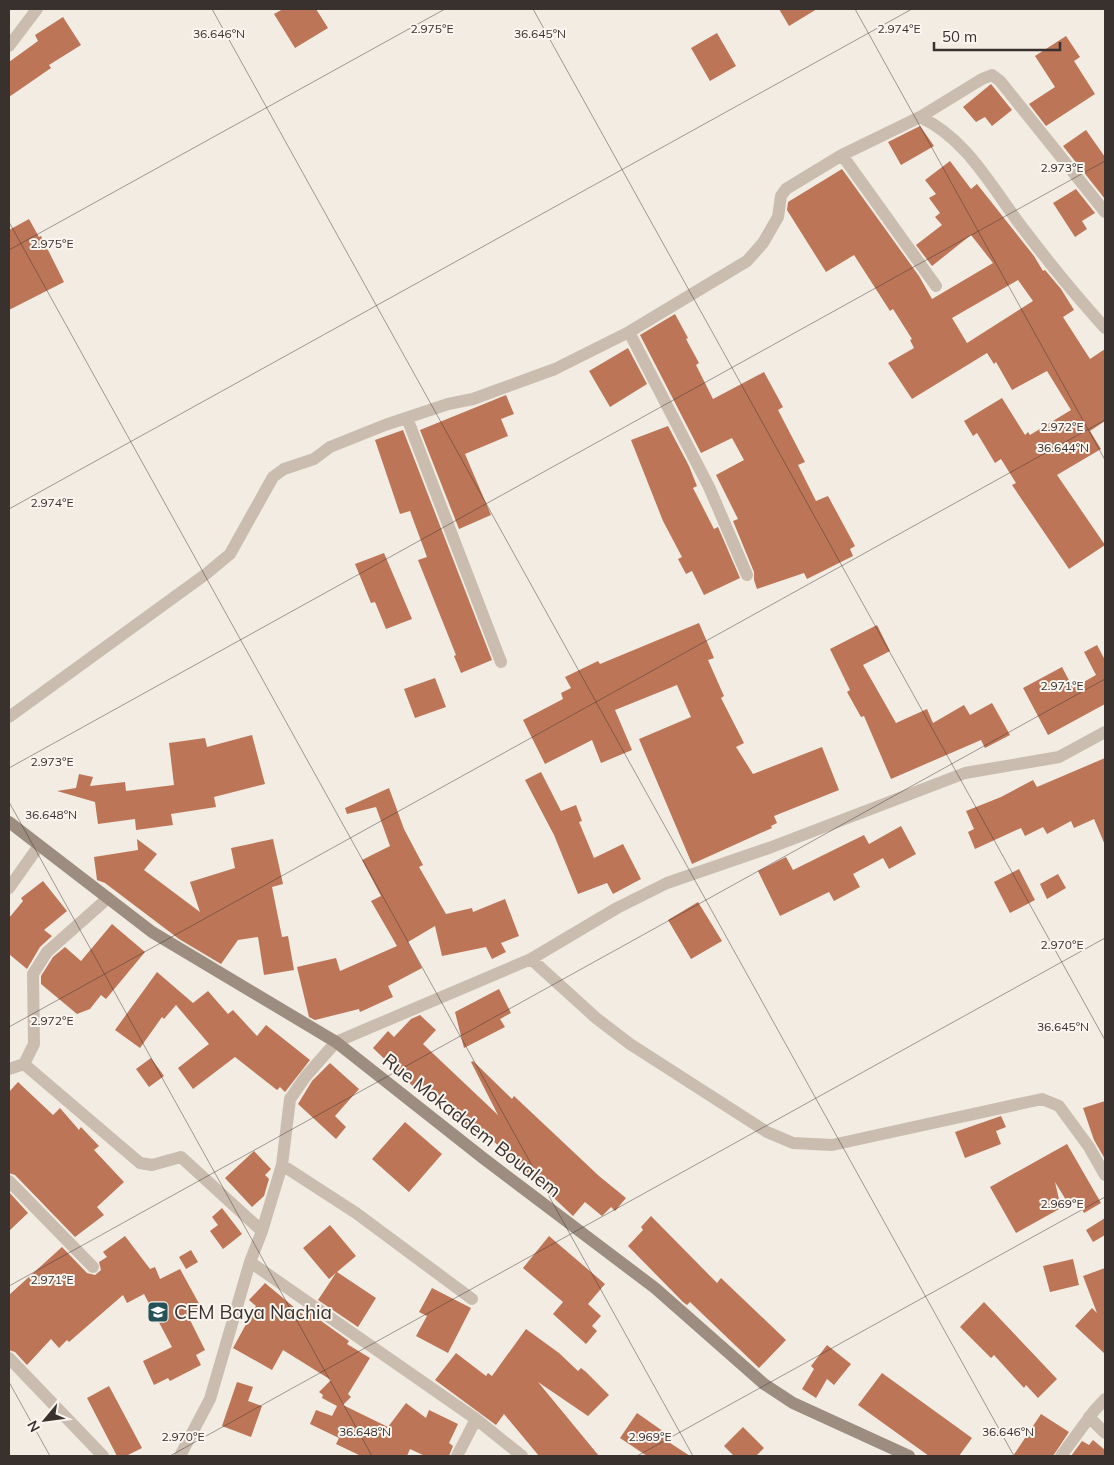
<svg xmlns="http://www.w3.org/2000/svg" width="1114" height="1465" font-family="Mulish,sans-serif">
<style>
.building{fill:#bc7557;fill-rule:evenodd}
.lines{fill:none;stroke-linecap:round;stroke-linejoin:round}
.street{stroke:#cabdaf;stroke-width:12}
.secondary{stroke:#9d8d80;stroke-width:12}
.ticks{fill:none;stroke:#39312d;stroke-width:1;stroke-opacity:0.45}
.labels{text-anchor:middle;dominant-baseline:central;stroke-width:4;stroke-linejoin:round;paint-order:stroke}
.street-label{font-size:19px;fill:#39312d;stroke:#faf5ef}
.poi-label{font-size:19px;fill:#39312d;stroke:#faf5ef;text-anchor:start}
.ticks-label{font-size:12px;text-anchor:middle;fill:#39312d;stroke:#faf5ef;stroke-width:4;stroke-linejoin:round;paint-order:stroke}
</style>
<rect width="100%" height="100%" fill="#f2ece3"/>
<path class="building" d="M283 9H316L328 28 295 48 274 14Z
M779 9H817L789 26Z
M63 17 81 45 49 65 51 68 9 97V62L38 41 35 35Z
M717 33 736 66 710 81 691 48Z
M1066 36 1080 57 1074 61 1095 94 1046 126 1029 104 1055 87 1035 56Z
M991 84 1012 110 992 126 985 117 976 122 963 107Z
M920 126 934 146 901 165 888 142Z
M1086 130 1105 157V199L1063 146Z
M950 161 971 189 977 184 1034 256 1043 271 1045 270 1061 289 1074 310 1063 317 1090 359 1105 349V421L1090 431 1101 449 1057 475 1105 545 1069 569 1012 485 1016 483 1001 459 995 463 977 433 973 436 964 421 1002 398 1025 435 1028 432 1030 435 1071 410 1047 371 1012 390 996 362 994 364 987 353 912 399 888 363 914 348 910 340 912 339 893 309 890 311 854 255 826 272 787 210 788 202 842 169 919 276 932 299 993 263 971 235 932 266 916 245 942 225 935 217 940 213 929 198 936 194 925 180ZM1018 280 1033 301 967 343 952 318Z
M1076 189 1095 213 1082 221 1087 229 1075 237 1053 203Z
M29 219 39 237 41 236 64 282 9 310V230Z
M675 314 688 338 686 339 699 363 696 365 713 399 764 372 783 407 778 410 805 462 798 465 816 501 828 496 855 546 850 549 853 556 807 579 804 573 757 589 754 580V572L733 521 738 519 716 475 744 460 732 438 701 453 640 335Z
M628 348 647 384 610 407 589 371Z
M506 395 514 414 501 419 508 436 465 454 491 515 459 529 420 430Z
M668 426 689 466 697 486 693 488 714 529 718 527 740 578 704 595 692 571 686 574 678 559 682 557 663 521 631 440Z
M403 430 492 660 461 673 454 656 456 655 418 560 427 557 410 511 400 514 375 440Z
M384 553 412 619 386 629 375 602 371 603 355 564Z
M699 623 714 658 708 660 724 696 721 698 744 743 736 747 753 774 822 747 839 790 774 816 777 823 771 826 772 828 692 864 639 739 691 717 677 685 615 710 632 750 601 763 592 740 545 764 523 720 563 699 561 693 571 688 565 677 598 661 600 664Z
M877 625 890 651 863 665 896 723 927 709 933 723 964 705 970 715 992 703 1010 735 985 748 981 740 891 779 864 716 861 717 847 692 850 690 830 649Z
M1097 645 1105 660V704L1048 735 1023 688 1062 667 1073 688 1096 675 1084 652Z
M435 678 446 707 415 718 404 689Z
M252 735 265 784 214 797 216 807 171 814 173 825 136 830 135 819 98 824 95 802 57 791 76 788 79 774 93 777 90 786 125 782 126 791 174 785 169 743 205 738 207 747Z
M1105 758V845L1094 819 1074 828 1071 821 1047 834 1043 827 1025 836 1021 828 975 849 968 832 974 829 966 811 1001 797 1033 780 1037 787Z
M541 772 561 811 576 805 582 821 579 822 594 858 623 844 641 879 613 894 607 883 578 894 554 835 525 780Z
M389 788 404 829 423 865 419 867 446 914 472 908 473 912 505 899 519 936 501 943 506 952 492 959 486 947 442 956 435 926 408 942 422 968 388 986 393 997 360 1012 359 1009 315 1020 309 1017 297 967 336 958 340 971 397 946 371 901 381 896 362 860 390 846 376 807 347 814 345 808Z
M901 826 916 854 889 869 883 858 853 874 860 887 834 901 829 892 780 916 758 871 786 857 793 870 864 835 869 844Z
M137 839 157 854 144 870 200 912 190 882 235 868 231 848 273 839 283 884 272 887 282 937 288 936 294 970 264 975 258 937 238 940 221 964 179 939 105 883 97 880 94 857 138 850Z
M1019 869 1035 900 1010 913 994 882Z
M1058 874 1066 888 1047 899 1040 884Z
M43 881 67 911 44 930 52 936 40 947 27 969 9 954V918L23 901 21 898Z
M698 902 722 941 691 959 668 920Z
M112 924 145 952 106 999 101 995 90 1009 77 1014 41 984V976L53 957 65 947 81 961Z
M157 972 193 1003 208 991 228 1014 233 1010 257 1036 266 1025 310 1060 285 1092 280 1087 277 1090 235 1057 193 1089 178 1068 209 1044 176 1005 164 1019 162 1017 140 1048 115 1030Z
M499 989 511 1013 500 1019 505 1027 464 1048 455 1012Z
M420 1015 436 1030 423 1044 498 1115 471 1062 473 1061 512 1099 514 1096 599 1176 626 1198 615 1211 611 1207 602 1216 585 1202 573 1216 471 1120 466 1126 431 1090 424 1097 373 1048 388 1031 394 1037 411 1019Z
M151 1058 164 1076 149 1087 136 1069Z
M330 1063 359 1089 335 1116 346 1127 336 1139 298 1104 312 1081Z
M18 1082 53 1115 60 1108 79 1130 81 1127 99 1146 94 1150 124 1182 97 1207 104 1215 75 1237 15 1175 9 1173V1092Z
M1105 1101V1159L1094 1140 1083 1108Z
M1001 1116 1006 1127 996 1131 1001 1144 965 1158 955 1132Z
M405 1122 442 1154 409 1192 372 1159Z
M1067 1144 1101 1203 1084 1213 1077 1200 1069 1205 1055 1182 1061 1208 1016 1233 990 1187Z
M254 1151 271 1169 265 1175 269 1179 264 1196 252 1207 225 1178Z
M9 1192 28 1213 9 1231Z
M222 1208 242 1234 223 1249 210 1231 218 1225 212 1217Z
M651 1216 717 1283 721 1278 786 1340 759 1368 690 1302 687 1305 683 1302 628 1246 643 1230 641 1227Z
M1105 1218V1235L1093 1242 1086 1230Z
M330 1225 356 1256 337 1272 376 1298 358 1327 318 1300 336 1273 329 1279 303 1248Z
M125 1236 150 1269 155 1267 160 1279 180 1269 202 1309 188 1316 205 1350 196 1355 201 1365 170 1381 168 1378 154 1385 143 1361 172 1347 144 1294 127 1303 123 1295 69 1342 67 1340 59 1348 51 1339 27 1365 15 1352 9 1350V1295L62 1247 87 1273 95 1275 101 1270 99 1262 107 1257 103 1252Z
M549 1236 605 1284 588 1304 601 1316 592 1326 597 1331 586 1344 553 1314 563 1302 523 1268Z
M191 1250 198 1262 186 1269 179 1257Z
M1073 1259 1079 1285 1050 1292 1043 1266Z
M1105 1268V1354L1075 1326 1092 1308 1097 1313 1083 1276Z
M265 1283 307 1318 310 1313 349 1341 347 1344 370 1358 348 1394 351 1397 343 1405 388 1427 406 1403 426 1418 429 1410 458 1424 449 1443 453 1446 449 1456H425L410 1449 407 1456H361L336 1444 339 1438 310 1424 316 1410 332 1416 337 1406 322 1398 323 1395 319 1392 331 1380 283 1350 272 1370 233 1348 256 1306 249 1300Z
M432 1288 471 1308 448 1353 416 1336 427 1316 419 1312Z
M984 1302 1057 1379 1038 1398 1026 1385 1024 1388 994 1355 991 1358 960 1327Z
M526 1329 559 1353 578 1371 581 1368 586 1372 609 1395 588 1416 538 1382 599 1456H539L504 1414 496 1425 435 1380 456 1353 486 1376 488 1373 492 1376Z
M827 1345 851 1364 834 1385 827 1379 816 1398 802 1389 814 1369 811 1366Z
M882 1373 972 1438 959 1456H929L858 1405Z
M237 1382 253 1387 248 1401 262 1406 251 1437 222 1426Z
M109 1386 142 1448 126 1456H117L87 1398Z
M637 1413 667 1434 664 1439 690 1456H647L620 1438Z
M1041 1414 1069 1432 1053 1456H1013Z
M743 1427 764 1448 756 1456H734L724 1446Z
M1093 1440 1105 1450V1456H1071L1082 1441 1089 1445Z"/>
<g class="lines">
<path class="street" d="M9 46 37 9
M920 117C968 139 993 190 1025 231 1050 264 1077 297 1105 328
M842 155 936 286
M629 332 709 487 747 575
M407 418 501 662
M9 717 206 574 230 554 273 477 284 469 314 459 330 447 385 425 448 404 473 399 555 369 629 332 747 261 763 243 778 217 781 196 786 189 842 155 920 117 982 79 992 75 1000 81 1105 212
M9 888 38 847
M531 959 596 1018 630 1044 767 1132 793 1143 832 1145 1042 1099 1059 1106 1089 1147 1105 1175
M24 1064 140 1163 152 1165 181 1157 262 1231
M9 1069 24 1064 34 1044 33 974 47 952 108 898
M282 1165 356 1213 472 1299
M9 1181 93 1267
M250 1262 476 1419 522 1456
M9 1358 103 1456
M1089 1417 1105 1433
M180 1456 210 1399 250 1262 262 1231 282 1165 290 1099 306 1076 336 1042 531 959 617 908 667 883 769 848 965 773 1059 757 1105 732
M457 1456 476 1419
M1061 1456 1094 1411 1105 1399"/>
<path class="secondary" d="M9 822 152 932 336 1042 483 1158 655 1288 764 1384 793 1403 909 1456"/>
</g>
<path class="ticks" d="M212 9 1014 1456M533 9 1105 1040M855 9 1105 460M9 222 693 1456M9 250 445 9M9 509 912 9M9 768 1105 161M9 802 372 1456M9 1027 1105 420M9 1286 1105 679M9 1382 50 1456M170 1456 1105 938M637 1456 1105 1197M1104 1456H1105"/>
<defs>
<g id="school-square" transform="scale(1.125)"><rect x="-9" y="-9" width="18" height="18" rx="4" fill="#255258" stroke="#faf5ef"/><path d="M0-5L7-2L0 1L-7-2ZM-4 1L0 2.5L4 1V4Q0 6-4 4Z" fill="#fff"/></g>
</defs>
<g fill-rule="evenodd">
<use href="#school-square" x="158" y="1312"/>
</g>
<g class="labels">
<g class="street-label">
<text transform="translate(472 1125) rotate(38)">Rue Mokaddem Boualem</text>
</g>
<g class="poi-label">
<text x="174" y="1312">CEM Baya Nachia</text>
</g>
</g>
<g class="ticks-label">
<text x="432" y="33">2.975°E</text>
<text x="899" y="33">2.974°E</text>
<text x="219" y="38">36.646°N</text>
<text x="540" y="38">36.645°N</text>
<text x="1062" y="172">2.973°E</text>
<text x="52" y="248">2.975°E</text>
<text x="1062" y="431">2.972°E</text>
<text x="1063" y="452">36.644°N</text>
<text x="52" y="507">2.974°E</text>
<text x="1062" y="690">2.971°E</text>
<text x="52" y="766">2.973°E</text>
<text x="51" y="819">36.648°N</text>
<text x="1062" y="949">2.970°E</text>
<text x="52" y="1025">2.972°E</text>
<text x="1063" y="1031">36.645°N</text>
<text x="1062" y="1208">2.969°E</text>
<text x="52" y="1284">2.971°E</text>
<text x="365" y="1436">36.648°N</text>
<text x="1008" y="1436">36.646°N</text>
<text x="183" y="1441">2.970°E</text>
<text x="650" y="1441">2.969°E</text>
</g>
<rect width="1114" height="1465" fill="none" stroke="#39312d" stroke-width="20"/>
<g transform="translate(45 1420) rotate(241)" stroke="#faf5ef" stroke-width="4" paint-order="stroke">
<path d="M0-4L9 19L0 12L-9 19Z" fill="#39312d"/>
<text y="-8" font-size="14" font-weight="bold" text-anchor="middle" fill="#39312d">N</text>
</g>
<path d="M934 42v8h126v-8" fill="none" stroke="#39312d" stroke-width="2.5"/>
<text x="942" y="42" font-size="15" fill="#39312d" stroke="#faf5ef" stroke-width="4" paint-order="stroke">50 m</text>
</svg>
